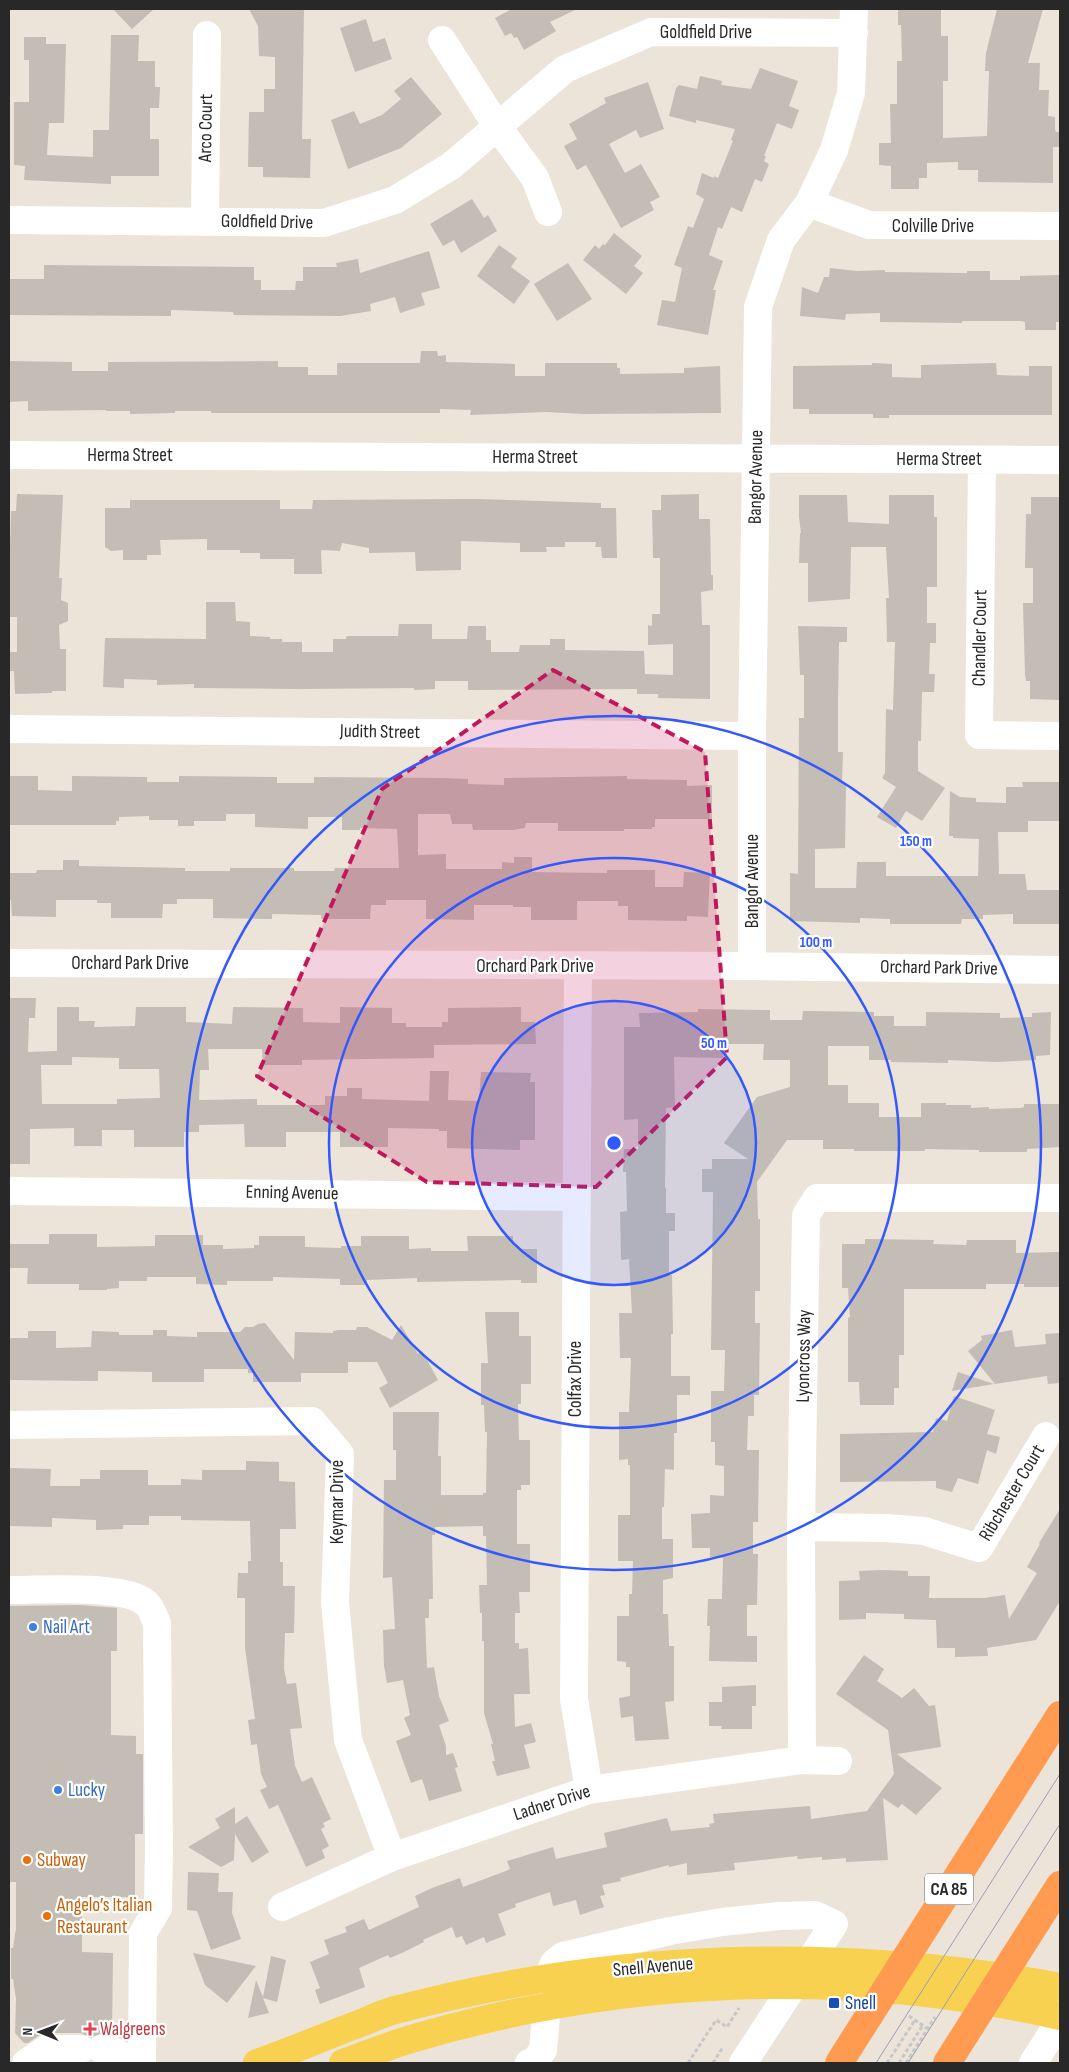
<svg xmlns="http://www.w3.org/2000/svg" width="1069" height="2072" font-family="'Sofia Sans Condensed',sans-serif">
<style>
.building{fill:#c3bdb6;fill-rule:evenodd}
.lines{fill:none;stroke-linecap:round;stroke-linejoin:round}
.path{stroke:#c7c7c7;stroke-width:3;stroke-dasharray:4 2.5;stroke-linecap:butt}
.minor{stroke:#fff;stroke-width:28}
.major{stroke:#f8d151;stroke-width:28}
.highway{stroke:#ff9b50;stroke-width:28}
.tram{stroke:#9b9fb4;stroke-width:1}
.marked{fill:#c2185b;fill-opacity:0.2;stroke:#c2185b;stroke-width:4;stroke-dasharray:10 6;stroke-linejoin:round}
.ring{fill:none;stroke:#3259ff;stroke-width:2.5}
.shop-dot{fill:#3f7fe0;stroke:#fff;stroke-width:2}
.food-dot{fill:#e8710a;stroke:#fff;stroke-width:2}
.transit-dot{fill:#1a4fb4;stroke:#fff;stroke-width:2}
.health-dot{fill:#e0444e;stroke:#fff;stroke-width:2}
.labels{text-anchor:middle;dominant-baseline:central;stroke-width:4.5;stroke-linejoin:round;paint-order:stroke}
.shield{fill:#fff;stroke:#686868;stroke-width:1}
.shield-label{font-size:18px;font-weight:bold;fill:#282828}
.street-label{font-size:19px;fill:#282828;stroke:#fff}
.shop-label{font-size:19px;fill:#366cbe;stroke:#fff;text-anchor:start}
.food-label{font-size:19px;fill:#c56008;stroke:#fff;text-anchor:start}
.transit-label{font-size:19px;fill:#164399;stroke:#fff;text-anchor:start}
.health-label{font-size:19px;fill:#be3a42;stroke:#fff;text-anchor:start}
.centre{fill:#3259ff;stroke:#fff;stroke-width:2.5}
.ring-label{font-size:15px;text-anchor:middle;font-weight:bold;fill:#3259ff;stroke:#fff;stroke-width:4.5;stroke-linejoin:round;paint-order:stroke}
</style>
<rect width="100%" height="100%" fill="#ece3d9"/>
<path class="building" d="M113 9H154L132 29Z
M249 9H304L302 139H311L310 178 263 177V167H248L249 112H264V89H275V57L259 56 258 26Z
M512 9H577L550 22 556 31 524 50 517 37 514 38 511 33 505 36 495 18Z
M898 9H941V36H948V81H943V138L987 136 989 71H985L986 53 997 9H1043L1028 63H1040L1039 90H1049L1048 116 1055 117V130L1056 132H1060V147H1053V183L978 182V170H958V162L927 163V178H919V189H891V166L879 165V143H891L890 104H897V61H902L901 25H898Z
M366 19 373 42 385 38 392 59 355 72 340 28Z
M111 35H139L138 61H155V87H160L159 108H150V139H159V176H111V184L24 180 25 166 14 165V102H29V60H24V37H46V44H66L64 123H49L47 155 93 157V130H109Z
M760 68 798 81 789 106 799 110 792 129 777 123 764 156H766L764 161 769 164 762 182 755 179 742 212 731 207 722 229 718 227 709 255 723 261 713 290H716L708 335 657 325 662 300 675 302 682 268 674 265 688 226 693 228 704 199 696 194 702 173 714 178V176L718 178 733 141 731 140 735 129 696 120V123L669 116 676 88 679 85 697 89 700 76 722 81 721 85 751 89Z
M411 77 442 114 401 148 348 169 331 120 354 111 360 124 382 115 401 99 394 91Z
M648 82 664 129 640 138 636 130 609 144 625 173 641 164 660 197 650 202 654 210 621 228 586 165 577 170 564 146 577 139 569 124 606 103 604 98Z
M472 199 484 218 488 215 497 231 461 253 454 240 443 246 430 224Z
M614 233 642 256 634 266 643 273 626 294 583 260 595 245 599 249 603 244 605 245Z
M499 245 517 258 511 267 530 281 514 304 477 276Z
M429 251 440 288 421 293 425 305 400 313 395 297 370 304 371 311 340 316 234 315 233 312 171 310V316L9 315V279H44V265L254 267V280H261V290H295L296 281H303V267H337L336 263 358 259 360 273Z
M568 263 592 299 557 321 534 284Z
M830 268 857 271 885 270V272L967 273V271H990V280H1020V276L1060 275V322H1056V330H1025V322L1021 321H962V323L880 322V313L846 314 845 320 800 316 802 287 818 293 824 277H829Z
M421 351H437L438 356 446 355V362L515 364V376H545V363H617V368H620V374L684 373V368L720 366 721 413 584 414 546 412 470 415 471 410 440 409V413H211V411H175V413L130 414V411H106V410L28 411V401L9 402V361L72 362V371H108V362L278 361V367H308V375H337V363H420Z
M872 363 892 364V377L921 378V365L996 363 997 375 1029 376V366H1052V415H889V418H873V414H809V409H793V366L872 365Z
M17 494 63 495 59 578H62L61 600 68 603V621L59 625 60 649H66V691H52V693L15 694 14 671H9V652H17V617H9V586L11 511H16Z
M699 494V519H710L711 575H713V590L701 592 702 625H710V699L658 698V694H637V689L468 690V681H435V689L414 690V688L297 689 194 688V684L157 685V680L124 679V688L103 687 105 638 206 639V602H235L236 621 250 622V636L270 637V639H282V642H302V652H333V639H346V637L348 636H398L399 624H432V639H467L468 626H486V640H491V652H519L520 645H550V639H565V650L644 651 645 674 673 675V644L648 645V625L652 626V614H660V558H653L652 510H661V495Z
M799 495H847L848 522 889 524V495H934V517H937V587H927V623H936V643H930L929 674H935L934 692H922L921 741H918V771L945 788 922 821 906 811 896 828 877 817 896 787 882 778 885 773 886 709 893 710 895 642H887L886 598H889L886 547H851L850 599 808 602V563H799L800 533H801L799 517Z
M1031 497H1060V700L1030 699V681H1026L1025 675 1023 603H1033V568H1025L1026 514H1031Z
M475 499 601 503V508H616L617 558H602L601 547H595L596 542H565V547H546L547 552H520V543L461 541V570L416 571 415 552 369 553V548L342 543 340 551 322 550 321 552 322 574H294V559H260V553H240V550H207V539L160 540 161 555H147V560H123V550L111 551 105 547V508H130V500H280V509H312L313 500Z
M798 626 847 627V642H839L838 702V752H843L842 783H846L845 848 815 849V888H856L857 862H886V876H978L979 839 953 838V836H949L950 791 960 797 976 798V802L1006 803V787H1023L1022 782H1060V821H1028V832H998L999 874H1025L1027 890H1060V924H1013V914L983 915V919H962L961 924H890V919L860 918V923L790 921V873L798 874 799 718H804V675H800Z
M9 776H38V790L72 791V776L147 777V782H179V776L277 777V783H314V777L441 778 468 779V784L504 785V778L627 776V779L687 780V786L712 785V819H655V827H652V829H624V831H558V823H526L525 828 513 830H473L472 824H452L450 814H418V855L446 854V869H502V862L514 863V857H532V872L607 873V870H655V887H683L684 872 710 873 708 917 687 916V921L628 920V906H618V901H577V920H531V907H513V905H474V920L426 919V900H386V905H371L370 919H321V915L272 914V919L213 918V899H177V904H163L162 918H111V903H97V900H56V917L12 916 11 900H9V873H36L37 870H63V860H79V866L185 868V871H230V868H294V871H334L335 868H399L397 829 360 828V830H342V817H308V829L255 827V814H226V821H194V826H178V820H149V816L119 817V821H116V825H9Z
M9 998H36L35 1018H29L28 1052 57 1051V1007H79V1021H95L94 1027 135 1026 136 1007H186V1022L232 1024 233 1007 303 1008V1022L340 1023V1007L392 1008V1023H406V1027H442V1022H448V1008L521 1007V1022H535L536 1044 434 1045V1058L302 1060V1065H263L262 1049H208L209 1070H200L199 1100 257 1099V1105H325V1096H347V1088H362V1099L429 1101 430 1071H449L448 1100 479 1101 481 1072 531 1073 530 1082H535V1140H520V1150L447 1148V1131H439V1129L388 1128V1147H340V1132H286V1147H245L244 1124 199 1125V1132H184V1147H134V1130H102V1146H74V1128L30 1129V1164H9ZM72 1057 119 1058V1069H159L160 1098 117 1099V1104H42L41 1065H72Z
M698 1009 770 1010V1020H802L803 1011 874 1012V1016H894V1026H926V1012L1000 1013V1018L1032 1017V1013L1051 1012 1050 1055 1036 1056V1060L996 1062 948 1060V1063L891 1062V1060H869V1046H828V1085H848V1103H879V1117H921V1103H946V1105H971V1108L989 1107V1109L1021 1108 1024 1107V1104H1060V1147L1027 1149V1152H979V1150L925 1149V1151H854V1149H823V1140H787L757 1182 758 1219H760V1291H755V1323H760L759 1395H754V1416H748L747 1450H759L758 1522H753V1554H758L757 1605H747V1636H757V1662L709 1661 710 1626H707L708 1599H722L723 1558 710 1557V1548H692L691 1514 710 1513V1495L724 1496V1466L715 1465V1442H711V1391H724L725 1350H711L713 1192H702V1169H712V1159H748L724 1143 757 1097 790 1087V1060H763L764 1044H724L723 1058 674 1057 675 1107 666 1108 665 1188H666V1213H675V1231H669V1275H672L673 1334H671V1376H690V1395H677V1433H674V1470L665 1469 664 1507H662V1539H673V1578L663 1580V1614H668L669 1646H674V1701L665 1702 669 1739 635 1741 633 1716 621 1718 619 1698 630 1696V1667H626V1662L617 1661V1616H629V1594H632L633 1561H618V1515H630V1465H628V1459L619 1460V1412H629L631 1358H620L619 1313H632L629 1259 621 1260 620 1212 627 1211 626 1172H623L624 1149H638V1119L624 1120V1027H640L639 1013 698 1012Z
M49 1234H97V1247L155 1246V1235H203V1245H223V1249L254 1248V1245H259V1236H305V1247L341 1248V1246H361V1236H409V1249L431 1248V1251H468L467 1236H513V1245H518V1249H537V1283H521V1280L417 1282V1278L367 1280V1285H340V1279L275 1277H273V1281H227V1285L196 1284V1277H147V1281H119V1288L107 1289V1290H79V1284H27L28 1268H9V1244H49Z
M865 1239 934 1240 933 1244 966 1245 967 1240H1016V1253L1060 1252V1287H1024V1284H986V1289H904V1355H899V1388H894V1405H860L859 1382H848V1318L850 1317 848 1288H842V1244H865Z
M485 1312H519V1336H531V1384H521V1404H518L519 1440H530V1485H521V1490H517V1544H530V1592H519L520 1613H515V1643H519V1649L528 1648 530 1694H514L515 1727 531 1723 536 1742 524 1745 530 1768 497 1776 492 1761H495L491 1744H493L484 1713V1641H482V1613H480L479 1585H487L486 1536H483V1526L435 1527V1535H432L433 1599H429V1618H425L427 1668 434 1667 439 1696 449 1721 439 1725 446 1746V1755L453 1753 458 1767 455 1768 462 1791 429 1801 422 1779 411 1783 396 1741 411 1735 404 1718 410 1715 403 1680 387 1683 384 1666 383 1630 395 1629 392 1577 383 1578 384 1480H396V1450H393V1412H439L438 1456H441V1495H483V1493H486L487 1432H485L484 1405H481V1363H488Z
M265 1323 294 1360 295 1332 333 1333V1331L339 1330H356L357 1327H367L392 1340 401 1325 418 1354 422 1351 438 1380 390 1408 379 1388 388 1383 377 1362H348V1373H301V1382H253V1373H248V1369H204V1382H152V1372L98 1371V1381L9 1380V1338H28V1331H56V1348L91 1347 92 1331 119 1332V1335H153V1330H167V1336L197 1337V1332H240L245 1327H253L258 1324Z
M1012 1330 1015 1347 1046 1344 1045 1334 1060 1333V1383L1048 1384 1047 1376 995 1384 968 1351 982 1340 981 1336Z
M958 1372 994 1384 952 1391Z
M954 1396 995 1410 987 1434 1000 1437 996 1454 987 1450 978 1484 958 1478 952 1492 936 1488V1481L840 1482V1434L933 1432 936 1418 947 1421Z
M246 1461 279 1462V1481L295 1482 296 1529H280V1562H283V1586H295L294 1633H285L284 1669 287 1684 296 1683 302 1728 290 1729 295 1766 302 1782 312 1777 331 1819 323 1823 325 1827 321 1829 329 1846 322 1850 325 1858 306 1867 278 1805 269 1809 260 1790 267 1787 261 1774 257 1744 251 1745 248 1720 255 1719 245 1648V1598H237L238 1573H248V1561H251L250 1521 181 1520V1516H149V1525H123V1529L96 1530V1520L52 1518V1527L9 1526V1468L51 1469 50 1486H80V1479H100V1470H148V1485H181V1479L202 1480V1470H246Z
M1060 1509V1601L1036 1640 987 1648 988 1656 955 1657V1648H937L936 1620 904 1619V1614L866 1613V1619L839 1620V1581L860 1580 859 1571 882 1570 908 1571V1576H930L929 1598H984L1005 1595 1009 1619 1037 1573 1027 1567 1040 1544 1039 1543Z
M80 1605 117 1608V1651H111V1735L136 1736V1754H143V1834H135V1897H82V1952L113 1953 112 2034 102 2033 91 2038 81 2033H47L38 2036 28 2043H24L15 2033 16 1999 13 1979H11V1948H13L16 1928V1882H9V1606Z
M864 1655 884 1669 877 1681 902 1698 914 1688 929 1706 935 1705 941 1747 897 1754 942 1788 916 1815 902 1804 898 1808 883 1798 888 1860 846 1862V1858L822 1860V1857L798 1859 797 1856 734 1863 735 1870 687 1875V1863L669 1867V1865L620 1878 621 1881 602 1885 605 1895 600 1896 604 1907 580 1915 576 1900 553 1906 550 1892 515 1904 516 1907 498 1914 506 1935 486 1943 484 1937 466 1945 462 1936 456 1938 452 1927 423 1940 424 1942 404 1952 390 1958 388 1955 359 1968 365 1987 320 2004 315 1990 320 1988 310 1962 329 1954 324 1940 347 1932 345 1927 364 1919 369 1930 419 1907 415 1896 432 1888 460 1878 463 1887 506 1871 510 1869 507 1861 553 1847 556 1859 607 1847 604 1833 667 1818 671 1831 710 1827 709 1824 714 1823 713 1814 747 1811 810 1806 811 1819 867 1811 894 1774 888 1730 836 1694Z
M756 1685V1706H752V1729H721L722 1726H709V1702H722V1687Z
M235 1807V1824L247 1816 269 1852 252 1863 235 1834 234 1860 221 1867 188 1847 220 1828 215 1819Z
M188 1872 219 1873 218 1892H233L232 1913 241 1939 211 1950 197 1911 187 1910Z
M193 1953 256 1966 227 2003 205 1985Z
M271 1956 286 1960 277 2002 263 1998 269 2013 248 2018 256 1980 263 1997Z"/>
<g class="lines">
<path class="path" d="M909 2016 928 2029
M688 2063 716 2020 727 2027 739 2008
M713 2063 723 2047
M887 2063 915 2020
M899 2063 923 2025
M906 2063 935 2017"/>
<path class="minor" d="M442 40 497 126 535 178 548 212
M809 203 869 225 1060 226
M9 220 324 223 395 200 451 166 565 69 651 32 854 33
M205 221 207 35
M9 455 1060 460
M982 460 979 735 1060 736
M9 729 752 736
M9 963 752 966 1060 970
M578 966 574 1699 589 1790
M752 966V736L758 307 781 240 809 203 834 150 851 93 854 9
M9 1191 576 1197
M9 1425 312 1421 340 1454 335 1602 348 1740 392 1857
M801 1527 887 1528 924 1531 979 1548 1046 1436
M9 1590C39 1590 125 1584 146 1603 151 1607 154 1617 157 1623L159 1848 158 1908 143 1933 142 2063
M802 1760 801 1527 806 1215 817 1198H1060
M282 1907 392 1857 589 1790 802 1760 838 1761
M101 2049 111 2050 134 2063
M26 2063 47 2049H81
M529 2063 535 2061 543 2050 550 1973 554 1963 563 1956 670 1931 722 1922 780 1916 815 1915 834 1924 743 2063
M1033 2063 1060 2021"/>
<path class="major" d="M257 2063C292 2051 326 2036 361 2023 373 2018 386 2012 399 2009 613 1953 843 1945 1060 1987
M343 2063C365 2055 388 2046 411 2039 621 1977 846 1967 1060 2016"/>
<path class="highway" d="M839 2063 1060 1715
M947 2063 1060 1885"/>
<path class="tram" d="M876 2063 1060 1774
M908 2063 1060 1824"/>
</g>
<path class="marked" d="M553 670 705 752 727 1057 596 1187 427 1182 257 1076 382 789Z"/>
<circle cx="614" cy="1143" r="142" fill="#3259ff" fill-opacity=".12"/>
<g class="ring">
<circle cx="614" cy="1143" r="142"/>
<circle cx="614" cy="1143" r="285"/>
<circle cx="614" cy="1143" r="427"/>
</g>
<g class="shop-dot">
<circle cx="33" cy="1627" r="5"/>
<circle cx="58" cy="1790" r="5"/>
</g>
<g class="food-dot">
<circle cx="27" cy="1860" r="5"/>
<circle cx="47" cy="1916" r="5"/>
</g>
<rect class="transit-dot" x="828" y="1997" width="12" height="12" rx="2.5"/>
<path class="health-dot" d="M87.5 2021.5h5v5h5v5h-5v5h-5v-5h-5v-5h5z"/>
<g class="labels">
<rect class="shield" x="925" y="1873.5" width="48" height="31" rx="4"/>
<g class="shield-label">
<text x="949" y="1889">CA 85</text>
</g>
<g class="street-label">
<text x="706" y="32">Goldfield Drive</text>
<text transform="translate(206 128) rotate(-89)">Arco Court</text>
<text transform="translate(267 222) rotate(1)">Goldfield Drive</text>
<text x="933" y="226">Colville Drive</text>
<text x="130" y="455">Herma Street</text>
<text x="535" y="457">Herma Street</text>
<text x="939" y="459">Herma Street</text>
<text transform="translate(756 477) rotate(-89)">Bangor Avenue</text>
<text transform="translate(980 638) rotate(-89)">Chandler Court</text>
<text transform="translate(380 732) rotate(1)">Judith Street</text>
<text transform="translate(752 881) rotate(-90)">Bangor Avenue</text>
<text x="130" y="963">Orchard Park Drive</text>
<text x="535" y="966">Orchard Park Drive</text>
<text transform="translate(939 968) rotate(1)">Orchard Park Drive</text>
<text transform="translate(292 1193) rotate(1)">Enning Avenue</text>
<text transform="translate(804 1356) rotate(-89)">Lyoncross Way</text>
<text transform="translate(575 1379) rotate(-90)">Colfax Drive</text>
<text transform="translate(1012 1493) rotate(-59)">Ribchester Court</text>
<text transform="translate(337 1502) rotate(-90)">Keymar Drive</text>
<text transform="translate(552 1803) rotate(-18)">Ladner Drive</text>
<text transform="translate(653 1967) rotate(-5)">Snell Avenue</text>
</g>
<g class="shop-label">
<text x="43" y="1627">Nail Art</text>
<text x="68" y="1790">Lucky</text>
</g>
<g class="food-label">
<text x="37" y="1860">Subway</text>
<text x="57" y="1905">Angelo’s Italian<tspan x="57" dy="22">Restaurant</tspan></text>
</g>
<g class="transit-label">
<text x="845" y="2003">Snell</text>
</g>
<g class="health-label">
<text x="100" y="2029">Walgreens</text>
</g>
</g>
<circle cx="614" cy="1143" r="8" class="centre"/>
<g class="ring-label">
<text x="916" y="846">150 m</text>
<text x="816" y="947">100 m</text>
<text x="714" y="1048">50 m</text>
</g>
<rect width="1069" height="2072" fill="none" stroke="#282828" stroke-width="20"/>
<g transform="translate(40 2032) rotate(271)" stroke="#ffffff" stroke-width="4" paint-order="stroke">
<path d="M0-4L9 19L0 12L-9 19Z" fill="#282828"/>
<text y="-8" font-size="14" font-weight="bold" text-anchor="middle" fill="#282828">N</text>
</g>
</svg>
